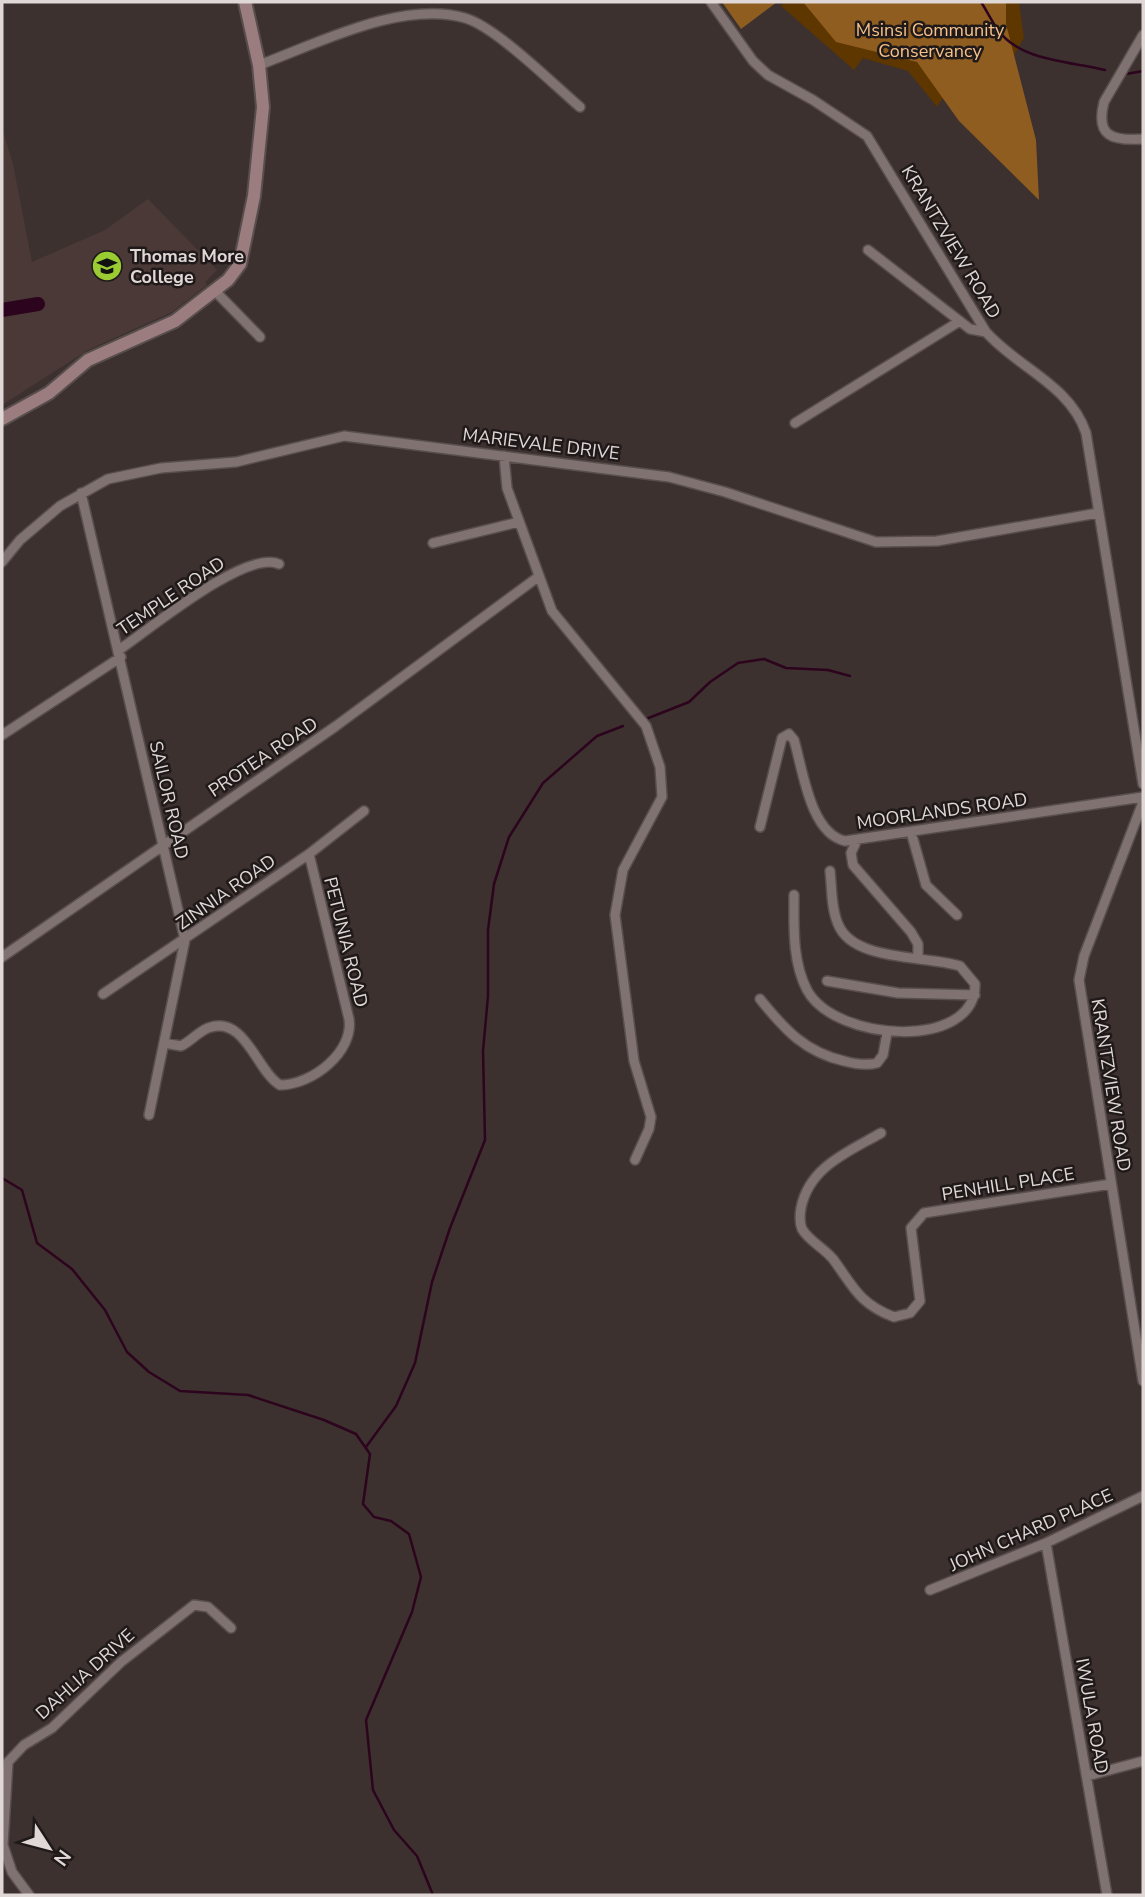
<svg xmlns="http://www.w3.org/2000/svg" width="1145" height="1897" font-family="'Nunito Sans',sans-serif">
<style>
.built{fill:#4b3937}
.green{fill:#5d3600}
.forest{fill:#905d20}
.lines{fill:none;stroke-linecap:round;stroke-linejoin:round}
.stream{stroke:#2d041d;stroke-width:2.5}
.river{stroke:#2d041d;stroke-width:14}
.street-casing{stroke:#584e4d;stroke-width:12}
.secondary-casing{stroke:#584e4d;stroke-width:16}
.street{stroke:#7f7270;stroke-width:9}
.secondary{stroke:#9c7d7f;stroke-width:12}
.labels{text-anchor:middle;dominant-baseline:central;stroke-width:5;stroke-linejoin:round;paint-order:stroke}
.park-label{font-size:18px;fill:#f6c18a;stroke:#1f1a19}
.street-label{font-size:18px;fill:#e0d8d7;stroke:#1f1a19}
.poi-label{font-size:18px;font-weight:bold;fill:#e0d8d7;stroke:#1f1a19;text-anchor:start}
</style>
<rect width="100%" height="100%" fill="#3c312f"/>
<path class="built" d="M2 128 13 164 32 262 105 230 148 199 217 270 205 282 207 285 172 312 88 350 2 405Z"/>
<path class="green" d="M784 2H1019L1024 38 1011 60 980 42 937 107 908 71 863 58 854 70 781 6Z"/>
<path class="forest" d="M722 2H777L741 29Z
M803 2H1006V24L1036 140 1039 200 959 121 917 62 836 42Z"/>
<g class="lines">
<path class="stream" d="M981 2C987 11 992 22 998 30 1021 62 1071 61 1105 70
M1126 74 1143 71
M646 719 689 702 710 682 738 663 764 659 786 668 828 670 850 676
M2 1178 22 1190 37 1243 72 1269 105 1310 127 1352 149 1372 180 1391 248 1395 324 1420 356 1434 370 1454 363 1504 374 1517 391 1521 409 1534 421 1577 412 1612 366 1720 373 1790 394 1830 417 1856 433 1895
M366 1447 396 1406 415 1363 432 1282 450 1228 485 1140 483 1051 488 996V930L494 884 509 837 543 783 597 736 623 726"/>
<path class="river" d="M2 310 38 304"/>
<g class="street-casing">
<path id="street" d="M711 2 753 61 768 75 813 100 867 136 986 332C1018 368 1070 385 1086 433L1143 784
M1143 35 1104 102C1095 137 1113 141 1143 139
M259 65C319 43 401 0 465 18 496 27 553 84 580 107
M868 250 970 329 986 332
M215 291 260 337
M795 423 960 321
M504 456 507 488 552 611 646 726 660 767 662 797 623 870 615 915 634 1061 651 1117 649 1129 635 1160
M81 493 185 940 149 1115
M433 543 519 522
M2 562 20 540 60 506 108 479 161 468 236 462 344 436 669 477 725 492 876 542 937 541 1098 513
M119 650C150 629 246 549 279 564
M2 735 121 657
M1143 802 1084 956 1079 980 1143 1381
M760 827 782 738 789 734 794 740C803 770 810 833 845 841L1143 797
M911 832 926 885 957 915
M857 840 851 853 853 865 911 932 918 944V956
M794 895C794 926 792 961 807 990 835 1042 976 1051 975 984L960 966C925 955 853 962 838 924 831 908 832 888 830 871
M2 957 336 726 538 577
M827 981 898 993 975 995
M103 994 309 854 364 811
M760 999C785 1030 805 1052 844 1061 855 1064 866 1066 877 1063L883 1055 887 1033
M164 1043 181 1046C191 1041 198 1032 208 1028 245 1014 257 1072 280 1085 312 1085 354 1052 349 1019L309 854
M881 1133C848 1152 809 1167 801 1208 800 1214 799 1222 802 1229 809 1241 824 1248 833 1259 853 1286 859 1304 894 1317L910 1313 920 1301 911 1228 924 1213 1111 1184
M1046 1543 1107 1895
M930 1590 1046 1543 1143 1496
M1087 1776 1143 1761
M29 1895 12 1872 3 1845 8 1762 24 1745 52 1728 121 1662 194 1605 208 1607 231 1628"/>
</g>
<g class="secondary-casing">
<path id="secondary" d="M2 419 49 393 88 360 175 321 228 280 240 264 254 196 263 107 259 65 245 2"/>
</g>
<use href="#street" class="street"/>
<use href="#secondary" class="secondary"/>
</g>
<defs>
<g id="school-disc" transform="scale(1.575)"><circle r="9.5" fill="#9bcb33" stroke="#1f1a19"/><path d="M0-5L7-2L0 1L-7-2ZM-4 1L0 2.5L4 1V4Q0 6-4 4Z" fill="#111"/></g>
</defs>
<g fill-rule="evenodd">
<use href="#school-disc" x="107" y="266"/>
</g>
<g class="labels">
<g class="park-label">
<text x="930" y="30">Msinsi Community<tspan x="930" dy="21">Conservancy</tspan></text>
</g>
<g class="street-label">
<text transform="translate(951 242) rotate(59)">KRANTZVIEW ROAD</text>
<text transform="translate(541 444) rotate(7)">MARIEVALE DRIVE</text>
<text transform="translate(171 596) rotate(-34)">TEMPLE ROAD</text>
<text transform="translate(263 757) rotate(-34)">PROTEA ROAD</text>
<text transform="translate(169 800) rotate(77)">SAILOR ROAD</text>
<text transform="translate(942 811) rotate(-8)">MOORLANDS ROAD</text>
<text transform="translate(226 892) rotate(-35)">ZINNIA ROAD</text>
<text transform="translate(346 942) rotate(76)">PETUNIA ROAD</text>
<text transform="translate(1111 1085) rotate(81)">KRANTZVIEW ROAD</text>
<text transform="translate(1008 1184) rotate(-9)">PENHILL PLACE</text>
<text transform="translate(1031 1530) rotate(-24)">JOHN CHARD PLACE</text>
<text transform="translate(85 1674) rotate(-42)">DAHLIA DRIVE</text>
<text transform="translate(1092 1716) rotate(80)">IWULA ROAD</text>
</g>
<g class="poi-label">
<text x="130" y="256">Thomas More<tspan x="130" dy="21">College</tspan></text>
</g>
</g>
<rect width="1145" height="1897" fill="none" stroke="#e0d8d7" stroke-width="7"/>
<g transform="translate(49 1848) rotate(126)" stroke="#1f1a19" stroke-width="5" paint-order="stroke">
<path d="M0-5L12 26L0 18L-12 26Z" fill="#e0d8d7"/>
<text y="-10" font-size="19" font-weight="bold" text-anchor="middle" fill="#e0d8d7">N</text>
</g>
</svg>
